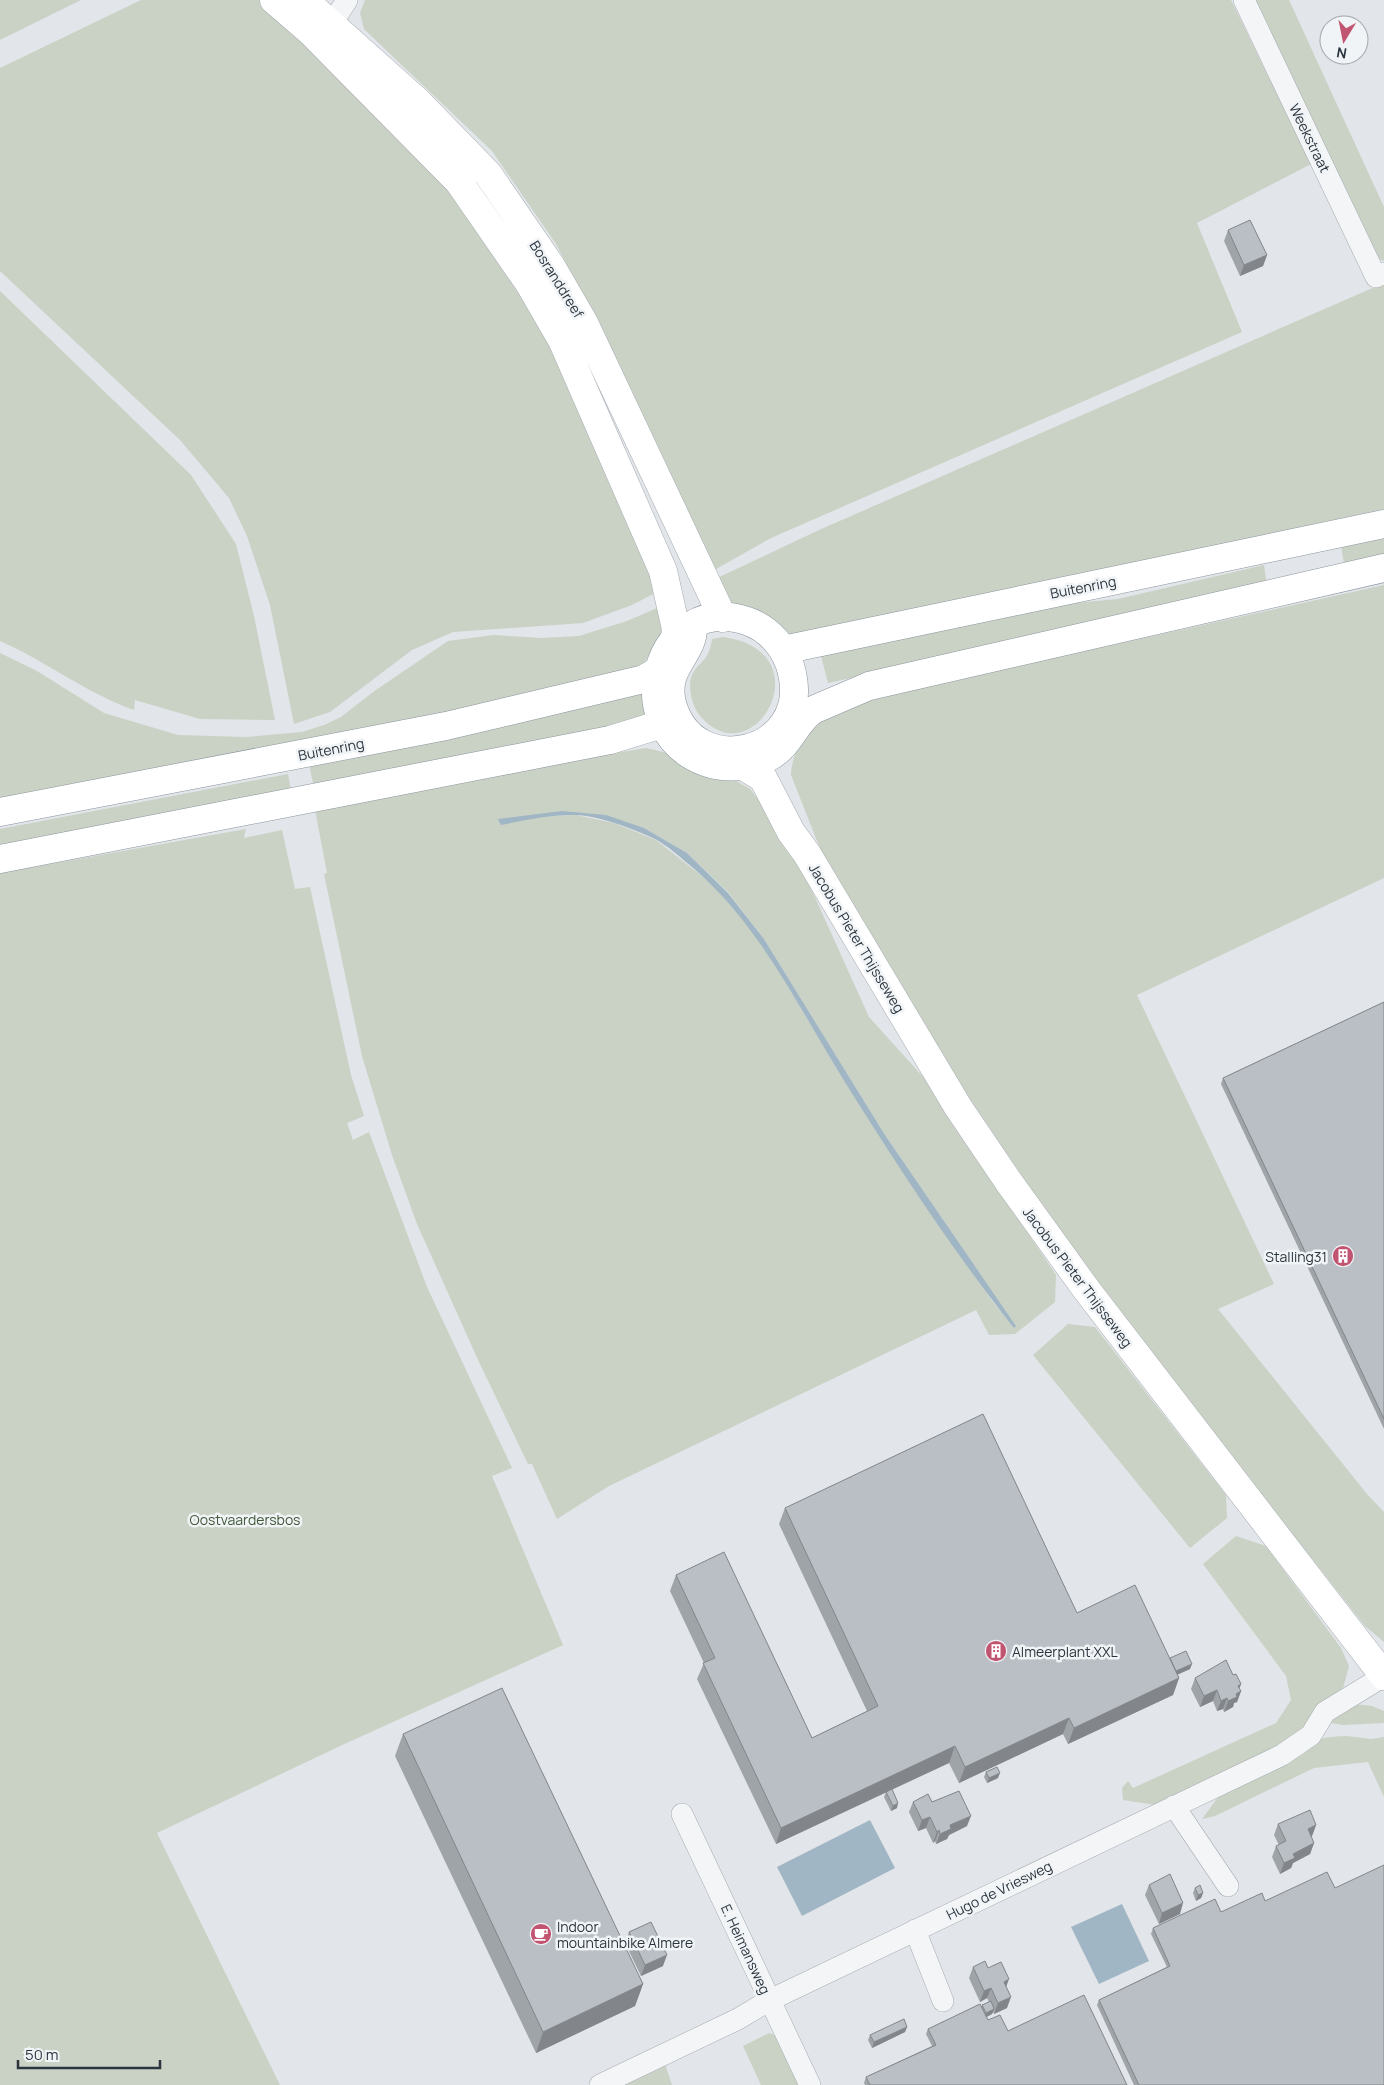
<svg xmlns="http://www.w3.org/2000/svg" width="1384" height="2085" font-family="Manrope,sans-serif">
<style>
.green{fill:#c9d2c4;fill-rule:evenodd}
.water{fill:#a0b6c5}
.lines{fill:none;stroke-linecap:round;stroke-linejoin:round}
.street-casing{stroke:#a7adb3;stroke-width:22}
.secondary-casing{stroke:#a7adb3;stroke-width:29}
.highway-casing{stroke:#8a949e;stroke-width:29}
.street{stroke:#f4f5f7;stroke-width:21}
.secondary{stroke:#fff;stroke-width:28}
.highway{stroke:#fff;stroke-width:28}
.wall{fill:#9fa4a9}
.shaded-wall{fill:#82868a}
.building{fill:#b9bfc5;stroke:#82868a}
.labels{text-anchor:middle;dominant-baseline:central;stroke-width:5;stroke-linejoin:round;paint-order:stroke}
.street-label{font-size:14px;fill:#2b353f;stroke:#f1f4f6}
.poi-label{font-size:14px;fill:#2b353f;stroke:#f1f4f6;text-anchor:start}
.park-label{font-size:14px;fill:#43593a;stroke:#f1f4f6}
</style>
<rect width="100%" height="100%" fill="#e2e5e9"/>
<path class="green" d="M0 0H81L0 40Z
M141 0H259L448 181 548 326 659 591 632 605 583 623 453 632 412 650 330 712 294 724 270 605 247 536 229 498 180 440 0 271V68Z
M365 0H1231L1311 164 1197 223 1242 332 771 538 709 573 629 386 556 244 492 151 364 29 360 13Z
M1251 0H1289L1384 207V261L1377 258Z
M1384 283V509L794 636 732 604 713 580 819 530Z
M0 291 191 475 236 544 254 616 275 720 200 719 135 700 134 710C86 693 46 661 0 641Z
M1384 536V560L1345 569 1341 546Z
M1264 565 1267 587 828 683 820 652 1010 609 1118 599Z
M1384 585V878L1137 995 1274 1284 1218 1309 1367 1494 1384 1512V1642L1365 1626 1081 1265 941 1056 821 851 791 775C791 756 806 727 822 717 832 710 847 706 858 701Z
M664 605 667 620 658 640 643 665 611 679 0 802V653L37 671 104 713 178 735 247 737 302 732 324 725 341 717 373 692 448 641 494 635 542 638 579 636 627 621Z
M723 637C825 651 755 776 702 718 693 709 688 691 691 678 693 669 701 664 706 657 710 652 711 644 712 639Z
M641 689 647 694 650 722 315 791 309 765Z
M646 748 672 754 702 773 736 781 750 789 767 811 804 873 869 1017 925 1079 1056 1275 1055 1302 1015 1334 989 1335 976 1310 609 1486 557 1519 532 1464H528L479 1362 417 1224 392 1155 362 1056 324 874 327 873 315 810 560 762ZM562 811 644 828 687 853 728 892 764 939 885 1135 1015 1325 1014 1327 993 1302 936 1220 843 1079 780 973 748 925 712 884 656 840 614 823 576 815 537 817 501 825Z
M288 774 292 796 0 850V829Z
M246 829 244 838 282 830 295 889 310 887 351 1075 364 1116 347 1123 353 1140 369 1132 427 1287 512 1468 492 1476 563 1645 340 1746 157 1833 280 2085H0V873Z
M1068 1324 1095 1327 1226 1495 1227 1518 1190 1548 1033 1355Z
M1236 1536 1266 1546 1341 1648 1349 1666 1343 1688 1300 1731 1282 1744 1156 1805 1123 1800 1122 1788 1128 1781 1133 1788 1276 1723 1291 1700 1286 1676 1203 1564Z
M1353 1704 1372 1706 1384 1711V1723L1343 1725 1331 1723 1337 1712Z
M1347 1736 1371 1739 1384 1737V1797L1368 1762 1314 1768 1215 1816 1202 1819 1222 1792 1304 1754C1313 1736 1328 1737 1347 1736Z
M769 2033 779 2037 802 2085H761L743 2046Z
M664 2061 672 2085H612Z"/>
<path class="water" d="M562 811 606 815 644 828 687 853 728 893 764 939 885 1135 1016 1326 1014 1328C952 1250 896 1164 843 1079 797 1005 760 925 692 867 680 857 668 846 655 839 633 829 598 815 574 815 549 815 525 820 501 825L498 819Z
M870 1820 895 1868 802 1916 777 1867Z
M1122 1904 1149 1961 1099 1984 1071 1927Z"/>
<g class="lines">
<g class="street-casing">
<path id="street" d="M1244 0 1376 277 1384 273
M318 29 331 25 347 0
M1174 1806 1228 1886
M682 1814 810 2085
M915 1930 943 2001
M600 2085 738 2019 770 2000 1282 1755 1311 1735 1325 1712 1384 1676"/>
</g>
<g class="secondary-casing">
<path id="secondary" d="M274 0 311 32 459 182 529 283 562 340 663 571 676 629 675 639
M304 0 417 101 488 174 551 266 584 323 723 618
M743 766 763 778 791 832 807 854 958 1107 1008 1181 1086 1289 1384 1676"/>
</g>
<g class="highway-casing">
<path id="highway" d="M693 625C695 655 663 666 672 703 693 783 811 754 792 673 787 649 770 629 747 621 658 591 617 728 705 762 725 769 748 768 767 758 791 746 794 723 813 710L869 686 1384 568
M783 650 1384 524
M0 812 446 726 644 679 658 671
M0 859 610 740 662 724 679 726"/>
</g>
<use href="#street" class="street"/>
<use href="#secondary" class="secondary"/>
<use href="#highway" class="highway"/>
</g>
<path class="wall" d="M1228 230 1267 255 1263 266 1240 276 1224 241Z
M1384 1002V1429L1221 1084 1223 1078Z
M785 1508 1077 1613 1170 1660V1658L1190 1669 1177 1675 1179 1678 1173 1695 1068 1744 1063 1734 959 1783 949 1763 892 1789 897 1808 891 1811 884 1797 886 1792 776 1844 697 1679 704 1663 670 1591 676 1575 812 1738 867 1711 779 1524Z
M1233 1675 1241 1684 1239 1688 1241 1691 1237 1702 1234 1703 1233 1707 1224 1712 1223 1709 1217 1711 1213 1701 1200 1707 1191 1689 1195 1678Z
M403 1734 643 1984 635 2006 536 2053 395 1756Z
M986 1772 998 1778 987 1783 984 1777Z
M913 1802H932L967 1826 949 1835 947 1839 936 1844 935 1841 933 1843 926 1828 918 1831 909 1812Z
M1278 1824 1316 1825 1312 1836H1311L1314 1843 1310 1854 1293 1863 1291 1868 1280 1874 1272 1857 1276 1846 1279 1845 1274 1835Z
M1149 1885 1180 1914 1159 1924 1145 1895Z
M1195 1888 1203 1893 1201 1898 1196 1901 1193 1893Z
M1265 1901 1384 2085H1134L1097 2005 1099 2000 1167 1967 1151 1934 1153 1928Z
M629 1932 663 1966 641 1976 625 1943Z
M973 1967 988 1968 1006 1987 1007 2008 994 2014 993 2012 992 2014 987 2017 988 2020 1008 2031 1127 2085H865L864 2083 866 2077 932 2046 926 2034 928 2029 982 2006V2005L989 2002 987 1998 980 2002 969 1978Z
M907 2027 905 2032 872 2048 868 2040 870 2035Z"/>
<path class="shaded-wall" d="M1267 255 1263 266 1240 276 1244 265Z
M1192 1664 1190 1669 1174 1676 1176 1671Z
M1179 1678 1173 1695 1068 1744 1074 1728Z
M1241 1684 1238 1693 1241 1691 1237 1702 1234 1703 1233 1707 1224 1712 1228 1701 1238 1686Z
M1217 1690 1213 1701 1200 1707 1204 1696Z
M1227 1698 1223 1709 1217 1711 1221 1701Z
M1069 1718 1063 1734 959 1783 965 1767Z
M955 1746 949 1763 776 1844 781 1828Z
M1000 1773 998 1778 987 1783 989 1778Z
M898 1803 897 1808 891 1811 893 1806Z
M971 1816 967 1826 949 1835 947 1839 936 1844 940 1834 950 1825Z
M930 1817 926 1828 918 1831 922 1820Z
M1316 1825 1312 1836 1304 1840 1308 1829Z
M939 1830 935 1841 933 1843 937 1832Z
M1314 1843 1310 1854 1293 1863 1291 1868 1280 1874 1284 1863 1293 1854Z
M1203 1893 1201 1898 1196 1901 1198 1895Z
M1183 1903 1180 1914 1159 1924 1162 1913Z
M667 1955 663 1966 641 1976 645 1965Z
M1009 1979 1005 1990 1004 1982Z
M643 1984 635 2006 536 2053 543 2032Z
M991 1988 987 1998 980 2002 984 1991Z
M1011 1997 1007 2008 994 2014 998 2003Z
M994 2009 992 2014 984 2018 986 2013Z
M907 2027 905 2032 872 2048 874 2042Z"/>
<path class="building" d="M1250 220 1267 255 1244 265 1228 230Z
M1384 1002V1419L1223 1078Z
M983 1414 1077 1613 1135 1585 1179 1678 1074 1728 1069 1718 965 1767 955 1746 781 1828 703 1663 715 1658 676 1575 724 1552 812 1738 878 1706 785 1508Z
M1186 1651 1192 1664 1176 1671 1170 1658Z
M1226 1660 1233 1675 1236 1674 1241 1684 1238 1686 1241 1691 1236 1694 1237 1697 1228 1701 1227 1698 1221 1701 1217 1690 1204 1696 1195 1678Z
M502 1688 643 1984 543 2032 403 1734Z
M997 1767 1000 1773 989 1778 986 1772Z
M892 1789 898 1803 893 1806 886 1792Z
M959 1791 971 1816 950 1825 951 1829 940 1834 939 1830 937 1832 930 1817 922 1820 913 1802 928 1794 932 1802Z
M1310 1810 1316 1825 1308 1829 1314 1843 1293 1854 1295 1858 1284 1863 1276 1846 1286 1841 1278 1824Z
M1384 1865V2085H1139L1099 2000 1170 1966 1153 1928 1215 1899 1221 1912 1262 1893 1265 1901 1327 1872 1335 1888Z
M1170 1874 1183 1903 1162 1913 1149 1885Z
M1200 1885 1203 1893 1198 1895 1195 1888Z
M651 1922 667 1955 645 1965 629 1932Z
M985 1961 988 1968 1001 1962 1009 1979 1004 1982 1011 1997 998 2003 991 1988 984 1991 973 1967Z
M1084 1995 1127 2085H870L866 2077 936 2045 928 2029 980 2004 988 2020 1000 2015 1008 2031Z
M991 2001 994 2009 986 2013 982 2005Z
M904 2019 907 2027 874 2042 870 2035Z"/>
<defs>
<g id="building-disc" transform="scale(1.125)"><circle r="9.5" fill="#c15470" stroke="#f1f4f6"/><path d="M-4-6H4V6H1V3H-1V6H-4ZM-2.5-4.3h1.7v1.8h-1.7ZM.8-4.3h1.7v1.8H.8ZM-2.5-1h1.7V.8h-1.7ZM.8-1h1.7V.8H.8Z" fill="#fff"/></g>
<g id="cafe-disc" transform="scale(1.125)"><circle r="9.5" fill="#c15470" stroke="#f1f4f6"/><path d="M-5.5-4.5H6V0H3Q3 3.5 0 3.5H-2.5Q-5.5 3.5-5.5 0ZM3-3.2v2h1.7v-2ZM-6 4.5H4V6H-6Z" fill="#fff"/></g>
</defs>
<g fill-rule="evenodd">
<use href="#building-disc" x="1343" y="1256"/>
<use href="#building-disc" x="996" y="1651"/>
<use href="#cafe-disc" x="541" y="1934"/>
</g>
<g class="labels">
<g class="street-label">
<text transform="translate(1310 138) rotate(64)">Weekstraat</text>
<text transform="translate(557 279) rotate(58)">Bosranddreef</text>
<text transform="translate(1083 587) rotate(-11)">Buitenring</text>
<text transform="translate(331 749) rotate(-11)">Buitenring</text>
<text transform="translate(857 938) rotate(59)">Jacobus Pieter Thijsseweg</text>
<text transform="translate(1078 1277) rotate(53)">Jacobus Pieter Thijsseweg</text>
<text transform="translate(999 1890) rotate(-26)">Hugo de Vriesweg</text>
<text transform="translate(746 1949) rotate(65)">E. Heimansweg</text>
</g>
<g class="poi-label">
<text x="1327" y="1256" text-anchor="end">Stalling31</text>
<text x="1012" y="1651">Almeerplant XXL</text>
<text x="557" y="1926">Indoor<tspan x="557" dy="16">mountainbike Almere</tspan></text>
</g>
<g class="park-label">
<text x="245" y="1519">Oostvaardersbos</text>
</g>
</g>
<g transform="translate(1344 40) rotate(190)"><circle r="24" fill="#f1f4f6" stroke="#a2a8ad"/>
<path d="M0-4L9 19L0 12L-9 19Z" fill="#c15470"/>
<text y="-8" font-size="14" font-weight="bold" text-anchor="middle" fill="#2b353f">N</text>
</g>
<path d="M18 2060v8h142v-8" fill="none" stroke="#2b353f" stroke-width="2.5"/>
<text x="25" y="2060" font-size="15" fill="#2b353f" stroke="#f1f4f6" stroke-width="4" paint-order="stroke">50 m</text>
</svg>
